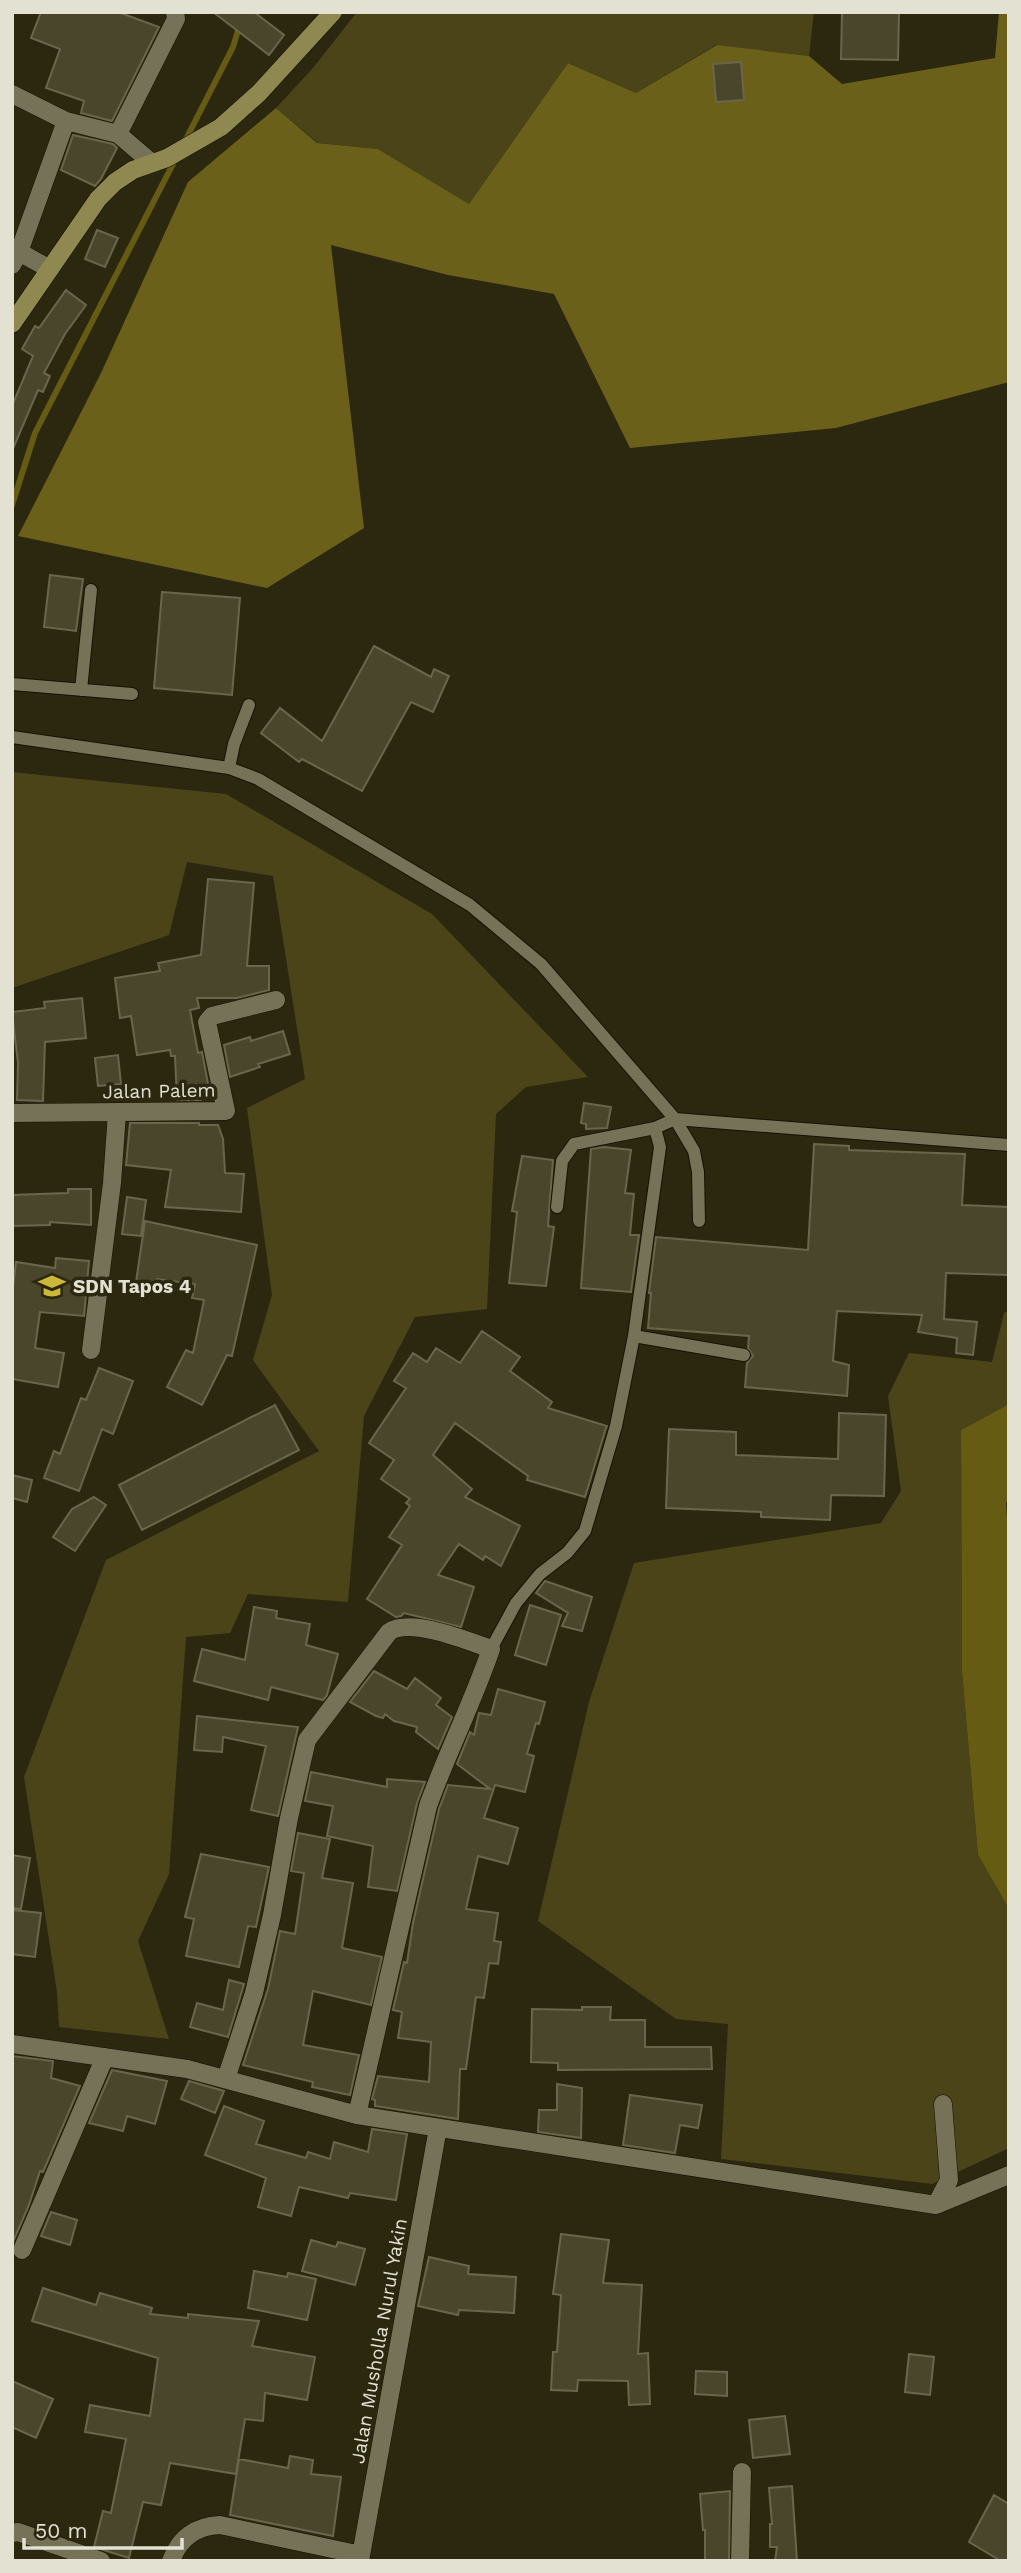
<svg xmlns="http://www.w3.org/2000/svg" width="1021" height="2573" font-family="'Work Sans',sans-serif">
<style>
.green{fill:#4b4419}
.forest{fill:#6a601a}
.water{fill:#655b13}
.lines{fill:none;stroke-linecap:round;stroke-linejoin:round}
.stream{stroke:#655b13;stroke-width:6}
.building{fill:#4a462c;stroke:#6a664b;stroke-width:2}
.lane-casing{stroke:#141100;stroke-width:14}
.street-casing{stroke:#141100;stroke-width:19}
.secondary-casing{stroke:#141100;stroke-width:19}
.lane{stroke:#767257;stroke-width:12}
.street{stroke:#767257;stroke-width:18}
.secondary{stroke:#908851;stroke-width:18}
.labels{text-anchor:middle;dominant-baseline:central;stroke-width:7;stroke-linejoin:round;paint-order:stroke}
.street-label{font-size:19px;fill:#e3e1d2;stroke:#2c2810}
.poi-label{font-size:19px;font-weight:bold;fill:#e3e1d2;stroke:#2c2810;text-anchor:start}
</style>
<rect width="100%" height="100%" fill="#2c2810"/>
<path class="green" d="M357 12H814L809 56 716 45 636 93 568 63 469 204 378 149 318 143 276 108 313 68Z
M12 772 226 794 432 914 588 1077 526 1087 496 1114 487 1309 415 1317 364 1416 348 1602 248 1594 230 1633 186 1637 169 1874 138 1941 169 2039 59 2027 57 1992 24 1777 106 1560 319 1451 253 1360 272 1295 247 1108 305 1079 273 876 187 862 169 935 12 988Z
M1009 1310V1404L961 1430 962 1672 978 1855 1009 1909V2148L932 2184 721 2159 728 2024 676 2019 538 1921 589 1702 634 1563 881 1523 901 1491 888 1396 909 1353 992 1362 1004 1313Z"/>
<path class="forest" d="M999 12H1009V382L836 428 630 448 554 294 448 275 331 245 364 528 267 588 18 536 101 373 188 182 276 108 317 143 378 149 469 204 568 63 636 93 717 45 809 56 842 84 995 58Z"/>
<path class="water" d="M1009 1404V1499L1006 1503 1009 1546V1909L978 1855 962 1672 961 1430Z"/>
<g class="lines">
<path class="stream" d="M185 141 233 47 240 24
M12 505 35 433 175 160"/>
</g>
<path class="building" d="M41 12H118L159 27 112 121 81 113 84 101 46 88 60 49 31 38Z
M213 12H254L284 35 269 55Z
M842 12H899L898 60 841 59Z
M741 62 744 100 716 102 713 64Z
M73 135 113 144 117 148 101 179 95 186 61 170Z
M97 230 118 238 105 267 85 259Z
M66 290 86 305 65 334 44 373 50 376 43 392 38 390 12 451V406L33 356 22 349 35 326 39 328Z
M50 575 83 579 76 631 44 627Z
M162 592 240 598 232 695 154 688Z
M374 646 431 677 434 669 449 676 433 712 411 702 362 791 302 759 299 762 261 733 280 708 322 741Z
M208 879 254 883 247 966H269V990L237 998H197L199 1008 190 1010 198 1053 202 1052 209 1089H202L201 1100H177L175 1056H171L170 1050 137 1055 131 1016 120 1018 115 978 160 971 158 963 201 955Z
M82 998 86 1038 45 1042 43 1101 17 1100 18 1063 12 1012 45 1008 44 1002Z
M283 1031 290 1054 258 1064 260 1067 230 1077 224 1045 250 1037 251 1041Z
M118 1055 121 1084 98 1086 95 1058Z
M584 1103 611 1107 607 1128 586 1129V1124L581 1123Z
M130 1123H199V1125H218L223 1139 225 1173 244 1174 241 1212 165 1207 171 1170 126 1165Z
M814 1144 849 1146V1150L965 1154 962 1205 1009 1207V1275L946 1273 944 1319 977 1322 973 1355 956 1353 957 1338 918 1332 922 1315 837 1311 833 1361 849 1365 847 1396 745 1387 747 1363 753 1356 748 1348 749 1336 648 1328 651 1293H649L656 1237 808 1250Z
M604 1147 631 1150 625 1193 634 1194 630 1235H639L631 1292 581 1288 591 1149Z
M522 1156 553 1160 548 1226 554 1227 546 1286 509 1283 517 1212 512 1211Z
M68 1189H91V1225L50 1222V1225L12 1226V1195L68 1193Z
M127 1197 146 1200 141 1236 122 1234Z
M145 1221 257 1245 232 1356 227 1355 202 1405 167 1387 186 1350 193 1353 204 1300 192 1298 195 1284 157 1279 156 1285 136 1282Z
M56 1258 89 1261 84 1316 40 1312 35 1348 64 1353 58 1387 12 1379V1296L16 1262 55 1268Z
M482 1331 520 1357 510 1371 552 1402 548 1408 607 1426 606 1428 585 1497 527 1480 528 1476 455 1423 433 1455 472 1489 465 1497 520 1526 501 1566 485 1556 483 1560 459 1544 438 1575 474 1587 461 1627 404 1613 401 1616 396 1617 367 1599 402 1545 389 1537 410 1506 406 1503 410 1499 381 1479 394 1460 369 1443 406 1388 394 1381 413 1353 427 1362 436 1348 460 1363Z
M99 1368 133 1381 113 1434 102 1429 79 1491 44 1478 54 1451 60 1454 81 1398 86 1400Z
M275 1405 299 1450 142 1530 119 1485Z
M839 1413 886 1415 884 1496 831 1495 830 1520 761 1517V1512L666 1508 669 1429 736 1432V1455L838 1459Z
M12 1475 32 1480 27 1502 12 1498Z
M94 1497 106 1505 75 1551 53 1537 72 1509Z
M545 1581 592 1597 582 1631 562 1626 568 1613 536 1593Z
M530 1605 561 1615 546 1665 515 1655Z
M254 1607 277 1611 276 1618 310 1624 306 1645 338 1654 327 1695 323 1700 271 1687 268 1700 194 1681 202 1649 245 1660Z
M374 1671 407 1689 415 1678 441 1698 436 1705 452 1717 438 1749 416 1732 417 1727 394 1721 385 1714 383 1718 376 1716 350 1702Z
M498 1689 545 1702 539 1724 536 1723 527 1754 534 1756 525 1792 495 1785 484 1818 518 1828 508 1864 478 1856 466 1909 498 1913 494 1941 501 1942 498 1964 489 1963 484 1998 476 1997 466 2069H460L458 2119 375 2106V2100L372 2099 378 2076 429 2082 431 2042 398 2038 402 2012 393 2010 404 1962 407 1963 413 1923 439 1809 448 1785 490 1789 457 1764 470 1732 474 1735 479 1713 491 1715Z
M197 1716 298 1727 278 1816 251 1810 266 1746 223 1737 222 1752 194 1750Z
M311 1772 387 1787V1779L425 1782 417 1803 397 1891 368 1887 373 1846 327 1836 333 1806 305 1801Z
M298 1833 330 1839 322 1878 353 1883 342 1948 382 1957 371 2005 313 1991 303 2045 359 2055 350 2095 312 2087 313 2082 243 2065 268 1989 280 1931 295 1934 304 1873 291 1871Z
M201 1854 269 1867 256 1927 248 1926 239 1967 186 1956 194 1919 185 1917Z
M12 1855 30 1858 21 1909 12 1908Z
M12 1910 41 1913 35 1957 12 1954Z
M229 1980 244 1984 228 2037 190 2027 197 2003 223 2010Z
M582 2007H611L610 2020H645V2047H711L712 2069 558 2070V2063L531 2062 532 2009 582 2010Z
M12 2056 53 2061 51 2078 80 2086 43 2172 40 2171 29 2205 12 2244Z
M112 2070 167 2081 155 2124 127 2116 123 2131 89 2123Z
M189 2081 224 2091 215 2113 181 2099Z
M557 2084 582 2088 581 2138 538 2132 539 2110H557Z
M630 2095 702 2105 698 2128 680 2125 675 2153 623 2145Z
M224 2106 264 2121 256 2144 306 2158 308 2152 330 2159 334 2142 368 2152 372 2129 407 2134 396 2200 350 2193 348 2198 299 2187 291 2216 258 2207 266 2178 205 2155Z
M51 2212 77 2220 70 2245 41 2236Z
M561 2234 609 2240 603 2283 642 2285 638 2354 648 2353 650 2404 629 2405 628 2381 578 2380 577 2391 551 2390 553 2352H557L561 2295 553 2294Z
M311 2240 336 2247 338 2242 365 2249 355 2285 302 2271Z
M429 2257 469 2266 468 2274 516 2277 514 2313 459 2310 458 2315 418 2306Z
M254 2271 287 2277 288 2273 316 2279 307 2320 248 2308Z
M43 2288 96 2305 100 2293 152 2308 150 2314 188 2318V2314L259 2321 252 2346 315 2357 307 2400 265 2393 263 2421 245 2419 236 2474 170 2463 161 2505 143 2502 129 2558 94 2547 103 2511 111 2513 126 2439 85 2432 90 2405 150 2416 158 2358 32 2321Z
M909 2354 934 2357 930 2395 905 2392Z
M696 2371 727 2372V2396L695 2394Z
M12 2381 53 2399 36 2438 12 2427Z
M785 2416 790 2454 753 2458 749 2420Z
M290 2456 313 2460 311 2474 341 2477 333 2536 230 2515 239 2459 288 2468Z
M792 2486 797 2561H775L777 2547H770V2524H772L769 2488Z
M730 2491 729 2561H705V2530H703L700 2494Z
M994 2495 1009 2504V2561H1001L969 2542Z"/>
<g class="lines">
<g class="lane-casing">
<path id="lane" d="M12 684 132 694
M81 690 91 590
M12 737 229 768 258 779 470 905 541 964 675 1119 694 1151 698 1172 699 1221
M229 768 234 744 249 705
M557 1207 562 1161 574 1144 655 1128 675 1119 1009 1145
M634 1336 744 1355
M491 1649 516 1603 540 1574 567 1553 585 1531 616 1426 634 1336 660 1147 655 1128"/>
</g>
<g class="street-casing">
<path id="street" d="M12 94 66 121 118 134 152 163
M118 134 176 19 175 12
M19 252 50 269
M12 265 19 252 66 121
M12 1113 226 1111 207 1022 212 1016 276 1000
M91 1350 112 1183 117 1113
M12 2044 187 2069 357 2115 936 2205 1009 2175
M226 2079 254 1993 272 1915 289 1818 307 1740 389 1632C410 1617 468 1641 491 1649 473 1702 447 1753 428 1806L357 2115
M936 2205 949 2180 943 2104
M22 2250 105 2057
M12 2533 18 2532 101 2561
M171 2561C179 2538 196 2526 220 2525L361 2555
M360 2561 438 2128
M740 2561 742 2472"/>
</g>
<g class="secondary-casing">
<path id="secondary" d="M12 324 98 199 115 182 133 170 167 158 221 127 259 93 333 12"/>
</g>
<use href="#lane" class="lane"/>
<use href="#street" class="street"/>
<use href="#secondary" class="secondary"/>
</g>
<defs>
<g id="school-bare" transform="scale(2.1)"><path d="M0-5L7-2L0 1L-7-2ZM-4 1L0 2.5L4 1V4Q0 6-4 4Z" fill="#ccb938" stroke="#2c2810" stroke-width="2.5" paint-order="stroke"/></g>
</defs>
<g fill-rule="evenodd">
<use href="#school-bare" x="52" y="1286"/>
</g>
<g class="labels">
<g class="street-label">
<text transform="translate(159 1091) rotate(-1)">Jalan Palem</text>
<text transform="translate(379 2341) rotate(-80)">Jalan Musholla Nurul Yakin</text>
</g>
<g class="poi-label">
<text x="73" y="1286">SDN Tapos 4</text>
</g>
</g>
<rect width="1021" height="2573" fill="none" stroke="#e3e1d2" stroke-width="28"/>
<path d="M24 2538v10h158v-10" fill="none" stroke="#e3e1d2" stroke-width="3.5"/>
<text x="35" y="2538" font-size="21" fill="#e3e1d2" stroke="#2c2810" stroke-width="5" paint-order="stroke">50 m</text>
</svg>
